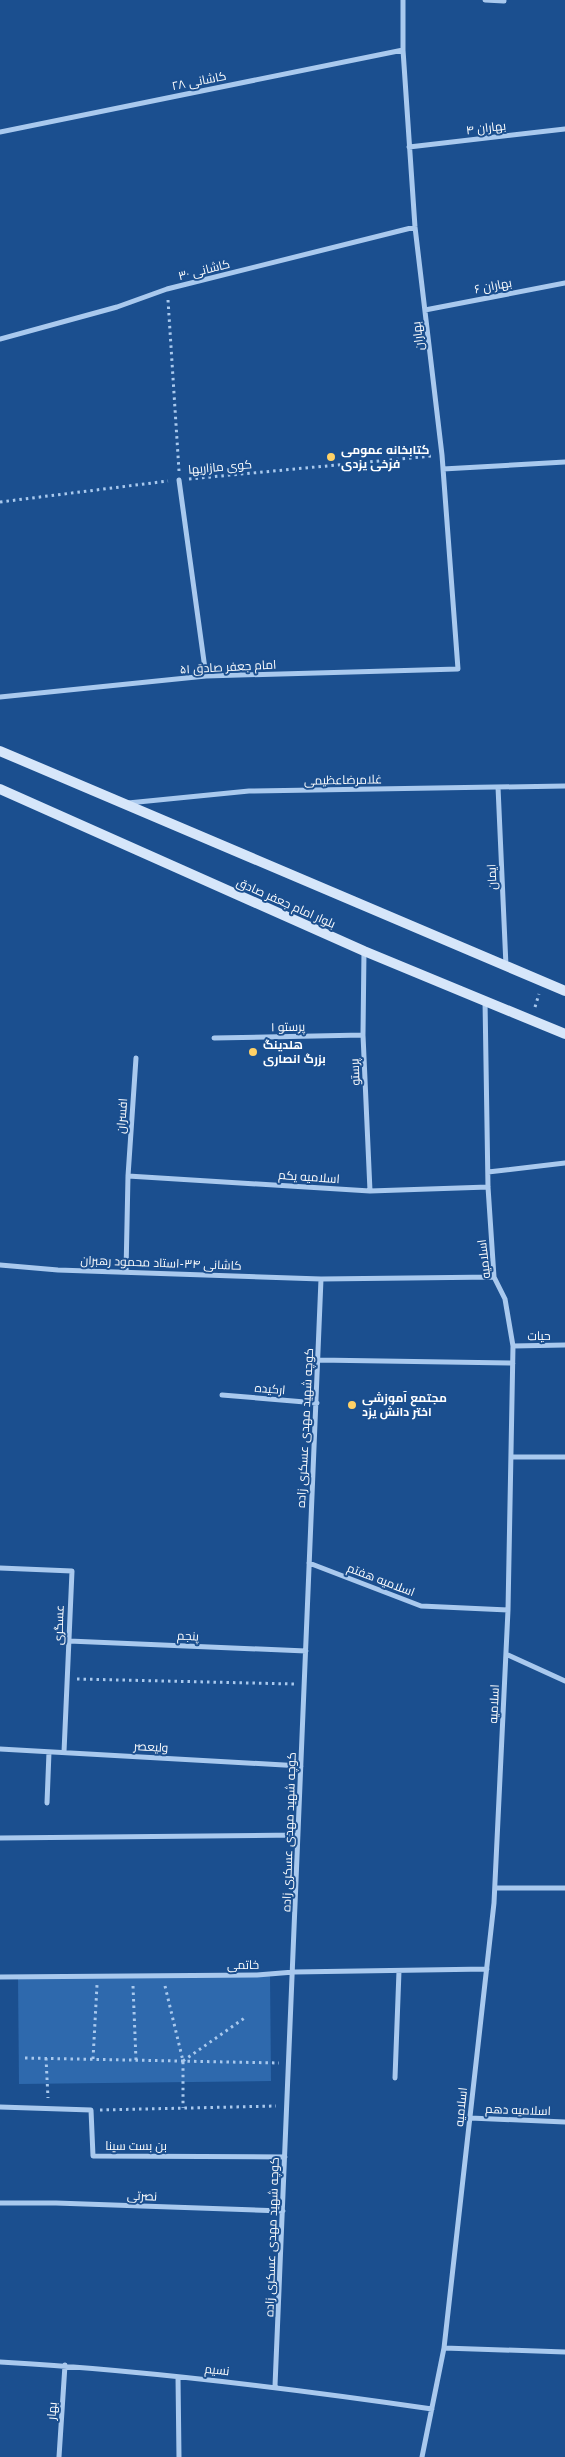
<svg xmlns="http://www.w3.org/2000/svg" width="565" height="2457" font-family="'Varela Round',Cairo,sans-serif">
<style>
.green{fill:#2e69ad}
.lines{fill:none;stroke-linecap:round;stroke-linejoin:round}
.path{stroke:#a9c9ee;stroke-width:3;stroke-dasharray:2.5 4;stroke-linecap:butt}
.street{stroke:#a9c9ee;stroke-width:5}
.secondary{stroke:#d6e6fa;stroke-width:10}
.poi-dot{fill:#ffd166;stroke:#1b4f8f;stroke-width:2}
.labels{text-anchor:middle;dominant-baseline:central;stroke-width:4;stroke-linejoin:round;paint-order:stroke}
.street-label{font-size:12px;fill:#fff;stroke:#1b4f8f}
.poi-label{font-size:12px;font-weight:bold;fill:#fff;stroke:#1b4f8f;text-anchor:start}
</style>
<rect width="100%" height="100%" fill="#1b4f8f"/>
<path class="green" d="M270 1975 271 2081 19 2084 18 1977Z"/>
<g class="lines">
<path class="path" d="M168 300 179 471
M189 479 432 456
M0 502 168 481
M535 1007 539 994
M77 1679 294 1684
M133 1986 136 2060
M165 1986 183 2061V2108
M25 2058 279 2063
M46 2058 48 2098
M93 2059 97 1985
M183 2061 246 2017
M100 2110 276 2106"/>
<path class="street" d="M485 0 504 1
M0 132 403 50
M409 147 565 129
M425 310 565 283
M0 339 117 307 167 289 415 227
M443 469 565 462
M179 480 206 676
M0 697 206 676 458 669 442 455 415 227 403 50V0
M498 787 506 966
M128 803 249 791 565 786
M364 951 363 1035 370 1191
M214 1038 363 1035
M488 1172 565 1163
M128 1176 370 1191 488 1187
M0 1265 58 1270 321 1279 494 1277
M126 1272 128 1176 136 1058
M513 1346 565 1345
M318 1360 513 1363
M222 1395 317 1403
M511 1457H565
M309 1563 421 1606 508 1610
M0 1568 72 1571 64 1752
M69 1641 306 1651
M506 1654 565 1681
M0 1749 301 1766
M47 1803 49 1752
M0 1838 298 1835
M495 1888H565
M0 1977 257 1975 294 1972 487 1969
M395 2078 399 1971
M0 2107 91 2110 93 2156 285 2157
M470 2118 565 2122
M0 2203H56L283 2211
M444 2348 565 2352
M0 2362C145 2370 288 2388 432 2409
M178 2377 179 2457
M275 2386 321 1279
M59 2457 65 2365
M422 2457 444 2348 494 1903 508 1610 513 1346 505 1299 494 1277 488 1187 485 1000"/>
<path class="secondary" d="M0 751 565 991
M0 789 364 951 565 1034"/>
</g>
<g class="poi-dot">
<circle cx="331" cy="457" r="5"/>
<circle cx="253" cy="1052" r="5"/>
<circle cx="352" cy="1405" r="5"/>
</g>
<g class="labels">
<g class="street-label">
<text transform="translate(199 81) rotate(-11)">کاشانی ۲۸</text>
<text transform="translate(486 128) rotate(-7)">بهاران ۴</text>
<text transform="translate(204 270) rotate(-14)">کاشانی ۳۰</text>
<text transform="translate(493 286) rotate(-11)">بهاران ۶</text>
<text transform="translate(418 336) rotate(-97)">بهاران</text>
<text transform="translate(220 467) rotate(-5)">کوی مازاریها</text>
<text transform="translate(228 667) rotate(-3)">امام جعفر صادق ۵۱</text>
<text transform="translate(343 780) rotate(-1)">غلامرضاعظیمی</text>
<text transform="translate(492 877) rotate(-93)">ایمان</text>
<text transform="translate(286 903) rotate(24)">بلوار امام جعفر صادق</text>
<text transform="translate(288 1027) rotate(-1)">پرستو ۱</text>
<text transform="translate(355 1072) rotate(-93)">پرستو</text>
<text transform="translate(122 1116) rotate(-86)">افسران</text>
<text transform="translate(309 1177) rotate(4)">اسلامیه یکم</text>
<text transform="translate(484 1259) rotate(-97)">اسلامیه</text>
<text transform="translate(161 1263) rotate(2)">کاشانی ۳۴-استاد محمود رهبران</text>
<text transform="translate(539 1336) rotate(-1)">حیات</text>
<text transform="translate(270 1389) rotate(5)">ارکیده</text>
<text transform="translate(305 1428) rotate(-87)">کوچه شهید مهدی عسکری زاده</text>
<text transform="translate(381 1580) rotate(21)">اسلامیه هفتم</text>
<text transform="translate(59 1625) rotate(-88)">عسگری</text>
<text transform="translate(188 1636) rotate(3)">پنجم</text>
<text transform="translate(494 1704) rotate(-87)">اسلامیه</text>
<text transform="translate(151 1747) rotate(3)">ولیعصر</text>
<text transform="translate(289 1832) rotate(-88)">کوچه شهید مهدی عسکری زاده</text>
<text transform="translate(243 1965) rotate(-1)">خاتمی</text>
<text transform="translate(461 2107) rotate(-84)">اسلامیه</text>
<text transform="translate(518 2110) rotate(2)">اسلامیه دهم</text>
<text x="136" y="2146">بن بست سینا</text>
<text transform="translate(142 2196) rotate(2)">نصرتی</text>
<text transform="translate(272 2237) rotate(-88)">کوچه شهید مهدی عسکری زاده</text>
<text transform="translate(217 2370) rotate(6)">نسیم</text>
<text transform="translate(52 2411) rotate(-86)">بهار</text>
</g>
<g class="poi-label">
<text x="341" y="450">کتابخانه عمومی<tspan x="341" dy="14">فرخی یزدی</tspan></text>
<text x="263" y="1045">هلدینگ<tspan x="263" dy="14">بزرگ انصاری</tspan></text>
<text x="362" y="1398">مجتمع آموزشی<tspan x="362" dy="14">اختر دانش یزد</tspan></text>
</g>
</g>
</svg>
